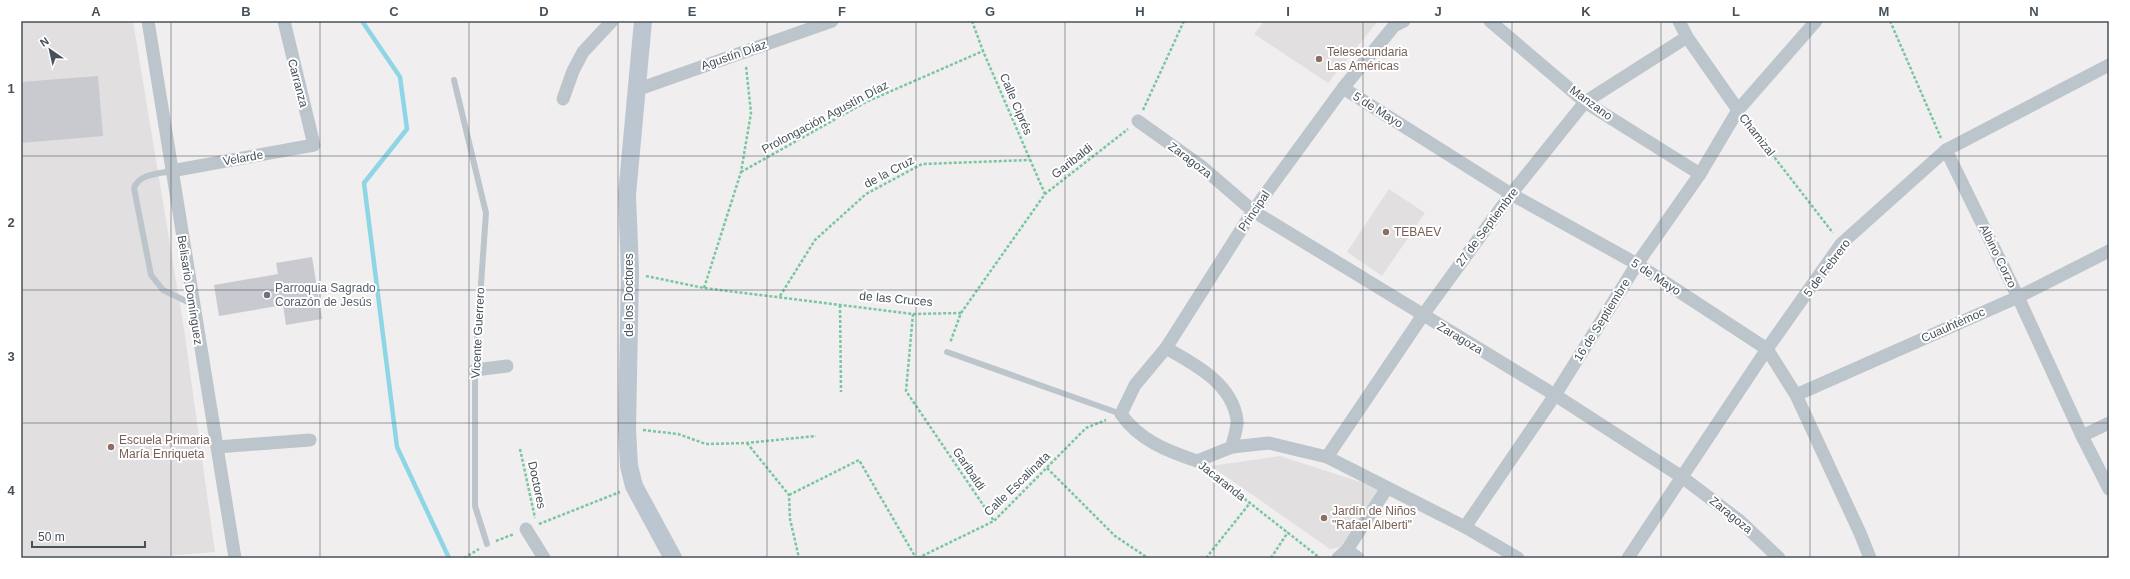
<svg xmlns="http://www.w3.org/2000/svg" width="2130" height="579" font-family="Helvetica,sans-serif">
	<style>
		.education { fill: #e1dfdf }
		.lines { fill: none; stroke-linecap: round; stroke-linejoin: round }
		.stream { stroke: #8ed5e6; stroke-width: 4.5 }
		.building { fill: #c8cad0 }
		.path { stroke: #78c7a0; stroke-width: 2.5; stroke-dasharray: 3 2; stroke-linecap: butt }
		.lane { stroke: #bdc5cc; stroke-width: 6 }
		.street { stroke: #bdc5cc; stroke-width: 13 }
		.secondary { stroke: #bcc6d1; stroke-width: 18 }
		.grid { fill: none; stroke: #47515a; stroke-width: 1; stroke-opacity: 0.55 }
		.education-dot { fill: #8d6e63; stroke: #fff; stroke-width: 1.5 }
		.worship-dot { fill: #6b7280; stroke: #fff; stroke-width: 1.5 }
		.labels { text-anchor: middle; stroke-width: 4; stroke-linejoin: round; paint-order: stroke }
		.education-label { font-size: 12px; fill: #785e54; stroke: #fff; text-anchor: start }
		.street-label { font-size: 12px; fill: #47515a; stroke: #fff }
		.worship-label { font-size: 12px; fill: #5b616d; stroke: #fff; text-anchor: start }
		.neatline { fill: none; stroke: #47515a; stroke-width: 1.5 }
		.grid-label { font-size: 13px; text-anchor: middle; font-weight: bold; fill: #47515a }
	</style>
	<rect width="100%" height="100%" fill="#f0eeee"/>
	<g class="education">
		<path d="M21,21H133L184,329L215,552L139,558H21Z"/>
		<path d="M1264,21H1378L1328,83L1254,34Z"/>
		<path d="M1389,189L1425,213L1382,276L1347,252Z"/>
		<path d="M1280,456L1382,489L1341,547L1330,549L1211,466Z"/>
	</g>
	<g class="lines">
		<path class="stream" d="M362,21L400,77L407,129L364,183L397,447L449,558"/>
	</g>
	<g class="building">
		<path d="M98,76L103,136L21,143V82Z"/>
		<path d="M312,257L322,319L286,325L283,305L219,316L214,285L278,274L276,263Z"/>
	</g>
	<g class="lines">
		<g class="path">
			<path d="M972,21L983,51L1045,194"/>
			<path d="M1890,21L1941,138"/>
			<path d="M1143,110L1184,21"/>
			<path d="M1747,122L1833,233"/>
			<path d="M741,172L866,102L983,51"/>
			<path d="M646,276L704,288L913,314L961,313L950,343"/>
			<path d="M704,288L741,172L751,113L746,66"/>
			<path d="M780,296L815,240L866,194L922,164L1030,160"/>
			<path d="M840,305L841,392"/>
			<path d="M961,313L1045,194L1128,129"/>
			<path d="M913,314L906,391L994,521"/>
			<path d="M643,430L678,434L706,444L747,443L816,436"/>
			<path d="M747,443L789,495L790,519L799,558"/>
			<path d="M520,449L535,518"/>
			<path d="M1047,468L1115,536L1148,558"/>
			<path d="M1209,471L1320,558"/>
			<path d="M789,495L859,460L916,558"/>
			<path d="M539,524L620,492"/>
			<path d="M496,541L514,534"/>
			<path d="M464,558L479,549"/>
			<path d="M918,558L994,521L1086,428L1106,420"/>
			<path d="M1206,558L1250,503"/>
			<path d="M1271,558L1288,532"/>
		</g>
		<g class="lane">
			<path d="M454,80L486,213L475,370V506L487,544"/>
			<path d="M171,171C157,174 139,174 134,188L151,275L163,290L192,304"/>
			<path d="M947,352L1121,414"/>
		</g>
		<g class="street">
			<path d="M148,21L235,558"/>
			<path d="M1404,21L1394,26L1343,88L1253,211L1166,348L1135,385L1121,414C1139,440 1167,451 1197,461L1232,447L1269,443L1327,457L1465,527L1518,558"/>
			<path d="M1490,21L1585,102L1700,174"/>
			<path d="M1679,21L1687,37L1738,110"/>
			<path d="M1343,88L1511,194L1637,264L1767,349L1796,395L1860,533L1870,558"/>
			<path d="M636,90L832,21"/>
			<path d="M563,99L573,71L583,52L612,21"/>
			<path d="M1138,121L1201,166L1253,211L1555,395L1682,477L1740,521L1779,558"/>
			<path d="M1946,150L2018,297L2082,436L2109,489"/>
			<path d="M171,171L314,145L284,21"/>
			<path d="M1166,348C1194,364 1232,383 1237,420C1238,427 1233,439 1232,447"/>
			<path d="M475,370L507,366"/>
			<path d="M1796,395L2018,297L2109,251"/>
			<path d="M2082,436L2109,423"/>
			<path d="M217,447L310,440"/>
			<path d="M1327,457L1423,315L1511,194L1585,102L1687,37"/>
			<path d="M1465,527L1555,395L1637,264L1700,174L1738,110L1816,21"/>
			<path d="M526,529L544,558"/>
			<path d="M1347,550L1358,558"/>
			<path d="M1338,558L1347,550L1387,488"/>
			<path d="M1628,558L1767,349L1841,244L1946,150L2109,65"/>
		</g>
		<path class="secondary" d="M643,21L627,195L630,272L627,429L629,466L634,486L673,558"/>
	</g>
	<path class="grid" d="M171,21V558M320,21V558M469,21V558M618,21V558M767,21V558M916,21V558M1065,21V558M1214,21V558M1363,21V558M1512,21V558M1661,21V558M1810,21V558M1959,21V558M21,156H2109M21,290H2109M21,423H2109"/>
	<g class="education-dot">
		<circle cx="1319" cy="59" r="4"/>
		<circle cx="1386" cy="232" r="4"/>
		<circle cx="111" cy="447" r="4"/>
		<circle cx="1324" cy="518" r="4"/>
	</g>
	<circle class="worship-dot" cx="267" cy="295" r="4"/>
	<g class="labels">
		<g class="education-label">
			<text x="1327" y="56">Telesecundaria<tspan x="1327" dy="14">Las Américas</tspan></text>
			<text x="1394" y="236">TEBAEV</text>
			<text x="119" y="444">Escuela Primaria<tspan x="119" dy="14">María Enriqueta</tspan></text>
			<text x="1332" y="515">Jardín de Niños<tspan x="1332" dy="14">"Rafael Alberti"</tspan></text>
		</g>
		<g class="street-label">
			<text transform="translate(734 55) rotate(-19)" y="4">Agustín Díaz</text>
			<text transform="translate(298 83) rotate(75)" y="4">Carranza</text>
			<text transform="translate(1591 103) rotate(36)" y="4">Manzano</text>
			<text transform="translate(1016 104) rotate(67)" y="4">Calle Ciprés</text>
			<text transform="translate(1378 110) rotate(32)" y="4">5 de Mayo</text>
			<text transform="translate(825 117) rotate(-28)" y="4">Prolongación Agustín Díaz</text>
			<text transform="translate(1757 135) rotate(52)" y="4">Chamizal</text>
			<text transform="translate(243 158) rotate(-10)" y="4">Velarde</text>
			<text transform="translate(1190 160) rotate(37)" y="4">Zaragoza</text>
			<text transform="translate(1072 161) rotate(-38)" y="4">Garibaldi</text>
			<text transform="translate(889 172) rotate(-28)" y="4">de la Cruz</text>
			<text transform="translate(1254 211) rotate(-56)" y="4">Principal</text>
			<text transform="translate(1487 227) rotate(-53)" y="4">27 de Septiembre</text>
			<text transform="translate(1998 256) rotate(64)" y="4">Albino Corzo</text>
			<text transform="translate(1827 268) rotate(-53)" y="4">5 de Febrero</text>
			<text transform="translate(1656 277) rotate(33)" y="4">5 de Mayo</text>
			<text transform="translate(190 290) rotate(81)" y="4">Belisario Domínguez</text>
			<text transform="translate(629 295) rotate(-90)" y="4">de los Doctores</text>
			<text transform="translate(896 299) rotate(5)" y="4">de las Cruces</text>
			<text transform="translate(1602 320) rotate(-58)" y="4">16 de Septiembre</text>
			<text transform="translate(1953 325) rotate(-24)" y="4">Cuauhtémoc</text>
			<text transform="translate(478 333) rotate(-87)" y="4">Vicente Guerrero</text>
			<text transform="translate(1460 338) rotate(31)" y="4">Zaragoza</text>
			<text transform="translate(969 469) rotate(56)" y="4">Garibaldi</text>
			<text transform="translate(1222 481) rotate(38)" y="4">Jacaranda</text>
			<text transform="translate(1017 484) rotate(-44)" y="4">Calle Escalinata</text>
			<text transform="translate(537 485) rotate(78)" y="4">Doctores</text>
			<text transform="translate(1731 515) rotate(39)" y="4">Zaragoza</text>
		</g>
		<g class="worship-label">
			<text x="275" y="292">Parroquia Sagrado<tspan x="275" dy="14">Corazón de Jesús</tspan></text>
		</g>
	</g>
	<rect width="2130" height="579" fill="none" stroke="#ffffff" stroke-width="44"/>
	<g transform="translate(50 50) rotate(326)" stroke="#ffffff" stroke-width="3" paint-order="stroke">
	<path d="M0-3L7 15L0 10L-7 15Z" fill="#47515a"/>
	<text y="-6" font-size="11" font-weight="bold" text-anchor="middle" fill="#47515a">N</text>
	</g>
	<path d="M32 541v6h113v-6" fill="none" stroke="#47515a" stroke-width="2"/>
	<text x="38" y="541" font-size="12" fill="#47515a" stroke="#ffffff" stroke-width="3" paint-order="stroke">50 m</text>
	<rect x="22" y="22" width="2086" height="535" class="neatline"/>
	<g class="grid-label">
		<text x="96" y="16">A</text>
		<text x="246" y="16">B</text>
		<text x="394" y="16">C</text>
		<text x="544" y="16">D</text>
		<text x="692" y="16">E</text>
		<text x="842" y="16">F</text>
		<text x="990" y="16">G</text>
		<text x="1140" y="16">H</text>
		<text x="1288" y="16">I</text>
		<text x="1438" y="16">J</text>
		<text x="1586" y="16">K</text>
		<text x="1736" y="16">L</text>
		<text x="1884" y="16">M</text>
		<text x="2034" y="16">N</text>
		<text x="11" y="93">1</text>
		<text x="11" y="227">2</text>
		<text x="11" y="361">3</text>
		<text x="11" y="495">4</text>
	</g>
</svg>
